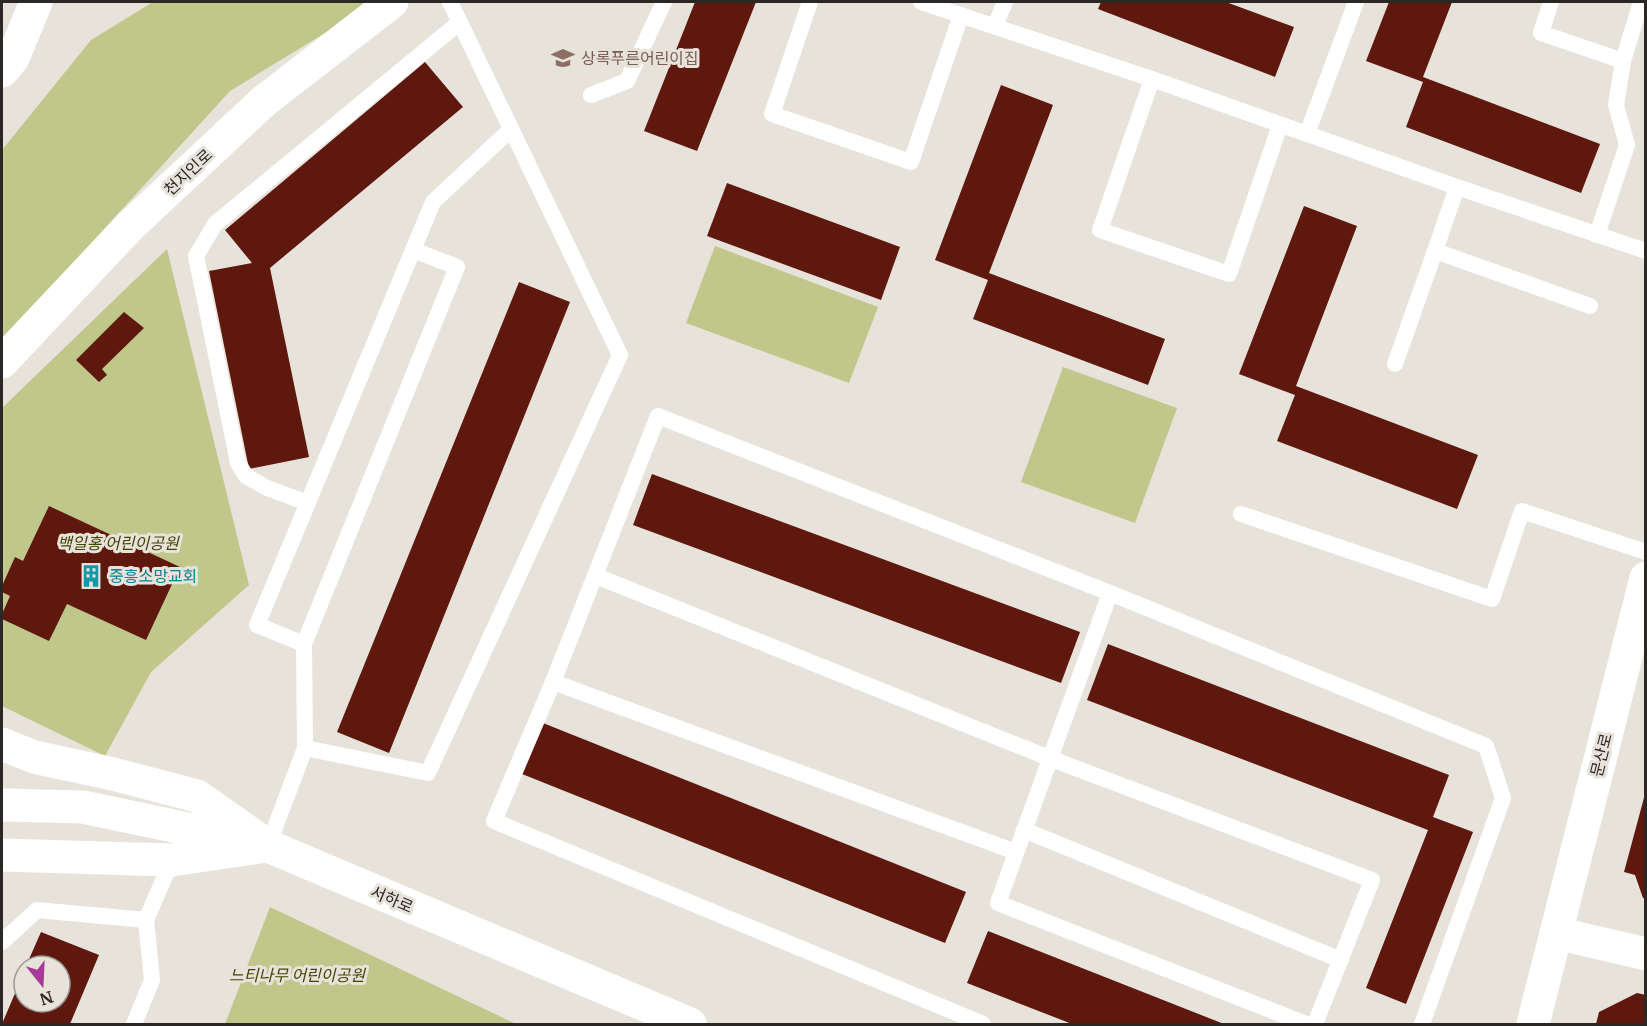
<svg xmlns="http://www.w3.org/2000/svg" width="1647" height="1026" font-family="Merriweather,'Noto Sans KR',serif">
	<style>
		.green { fill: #bfc78b }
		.building { fill: #5e180d }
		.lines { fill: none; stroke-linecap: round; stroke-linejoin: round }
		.service { stroke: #fff; stroke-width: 16 }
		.minor { stroke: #fff; stroke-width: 33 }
		.tertiary { stroke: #fff; stroke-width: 33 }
		.secondary { stroke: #fff; stroke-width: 33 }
		.motorway { stroke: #fff; stroke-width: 33 }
		.labels { text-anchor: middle; stroke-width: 6; stroke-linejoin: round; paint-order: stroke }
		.education-label { font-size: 16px; fill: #785e54; stroke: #e8e3da; text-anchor: start }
		.street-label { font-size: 16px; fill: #2a2724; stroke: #e8e3da }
		.park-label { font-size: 16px; font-style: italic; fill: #3f4405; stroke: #e8e3da }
		.culture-label { font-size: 16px; fill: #0d838f; stroke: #e8e3da; text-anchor: start }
	</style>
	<rect width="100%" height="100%" fill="#e8e3da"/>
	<g class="green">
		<path d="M153,2H376L230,91L2,341V150L91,40Z"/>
		<path d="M715,246L878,307L849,383L686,323Z"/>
		<path d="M167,249L249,585L151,672L105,756L2,706V408Z"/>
		<path d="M1063,367L1177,408L1135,523L1021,482Z"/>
		<path d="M270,907L516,1024H225Z"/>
	</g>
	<g class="building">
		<path d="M695,2H756L697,151L644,131Z"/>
		<path d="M1101,2H1226L1294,27L1275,77L1098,9Z"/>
		<path d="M1389,2H1452L1423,77L1600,144L1581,193L1406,127L1423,82L1366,61Z"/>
		<path d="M425,62L463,107L270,268L309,457L249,469L209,271L252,263L225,230Z"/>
		<path d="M1001,85L1053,105L989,273L1165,339L1148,385L973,319L988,280L935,260Z"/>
		<path d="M727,183L900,247L881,300L707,236Z"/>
		<path d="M1304,206L1357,226L1296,386L1478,455L1457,509L1277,441L1295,395L1239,374Z"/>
		<path d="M519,282L570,302L389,753L337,732Z"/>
		<path d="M124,312L144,328L102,369L107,375L99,382L76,360Z"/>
		<path d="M652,474L1080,632L1061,683L633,525Z"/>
		<path d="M49,506L180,567L146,640L67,604L49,641L2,619V614L10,596L2,592V586L15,557L23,561Z"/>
		<path d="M1108,644L1449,775L1433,817L1473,832L1406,1004L1366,988L1428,830L1087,700Z"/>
		<path d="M543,723L966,892L945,943L522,774Z"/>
		<path d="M1645,794H1646V899L1643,898L1635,875L1624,872Z"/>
		<path d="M988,931L1224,1024H1072L967,983Z"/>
		<path d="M41,932L99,955L70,1024H2L24,972V1002H60V966H26Z"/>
		<path d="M1637,993L1646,995V1024H1596L1599,1012Z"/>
	</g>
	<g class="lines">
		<g class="service">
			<path d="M810,2L772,114L911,162L961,15"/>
			<path d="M921,2L1152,79L1457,187L1646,251"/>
			<path d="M1551,2L1541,33L1623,61L1616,105L1627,145L1597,235"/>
			<path d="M995,26L1005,2"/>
			<path d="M1623,61L1641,2"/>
			<path d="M1152,79L1100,230L1229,274L1280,125"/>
			<path d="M591,95L627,81L664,2"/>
			<path d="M1307,134L1356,2"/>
			<path d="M1457,187L1435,251L1590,306"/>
			<path d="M1395,364L1435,251"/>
			<path d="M308,503L267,488L246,476L238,463L196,256L215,224L460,22"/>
			<path d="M1241,514L1492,599L1522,511L1646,552"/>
			<path d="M596,576L1049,758L1372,880L1315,1024"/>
			<path d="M1110,593L998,903L1306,1024"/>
			<path d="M304,644L457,267L413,250"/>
			<path d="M553,682L494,821L983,1024"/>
			<path d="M305,748L428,773L620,355L450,2"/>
			<path d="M1024,830L1341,960"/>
			<path d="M268,846L305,748L304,644L257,625L433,202L511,129"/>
			<path d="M1016,852L553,682L658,416L1110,593L1486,746L1503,798L1422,1024"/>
			<path d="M146,920L172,860"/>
			<path d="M2,942L37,910L146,920L152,980L134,1024"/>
		</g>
		<g class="minor">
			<path d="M2,362L129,227L264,101L392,2"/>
			<path d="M1556,933L1646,954"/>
		</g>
		<g class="tertiary">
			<path d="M2,744L34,757L113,774L197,796L268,846"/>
			<path d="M2,855L172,860L266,846"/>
			<path d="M1533,1024L1646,578"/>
		</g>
		<path class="secondary" d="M2,805L83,807L268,846L690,1024"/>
		<path class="motorway" d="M2,71L13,58L36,2"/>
	</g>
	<defs>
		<g id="school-bare" transform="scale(1.8)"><path d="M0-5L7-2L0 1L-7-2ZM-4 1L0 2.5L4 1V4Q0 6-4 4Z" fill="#8d6e63" stroke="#e8e3da" stroke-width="2.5" paint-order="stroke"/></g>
		<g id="building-bare" transform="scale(1.8)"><path d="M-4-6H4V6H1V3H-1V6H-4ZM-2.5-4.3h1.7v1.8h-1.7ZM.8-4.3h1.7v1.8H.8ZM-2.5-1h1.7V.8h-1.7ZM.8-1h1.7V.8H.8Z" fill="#0f9aa8" stroke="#e8e3da" stroke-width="2.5" paint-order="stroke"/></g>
	</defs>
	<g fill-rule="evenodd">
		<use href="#school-bare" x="563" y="58"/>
		<use href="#building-bare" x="91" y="576"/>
	</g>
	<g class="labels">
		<g class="education-label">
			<text x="581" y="64">상록푸른어린이집</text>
		</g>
		<g class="street-label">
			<text transform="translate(188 172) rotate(-43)" y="6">천지인로</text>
			<text transform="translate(1601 755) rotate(-76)" y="6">문산로</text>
			<text transform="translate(392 899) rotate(23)" y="6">서하로</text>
		</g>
		<g class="park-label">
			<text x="118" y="549">백일홍 어린이공원</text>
			<text x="297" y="981">느티나무 어린이공원</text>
		</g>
		<g class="culture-label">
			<text x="109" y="582">중흥소망교회</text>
		</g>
	</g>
	<rect width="1647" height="1026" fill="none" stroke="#2a2724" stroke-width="6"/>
	<g transform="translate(42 984) rotate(162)"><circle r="28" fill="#e8e3da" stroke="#9c9891" stroke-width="1.5"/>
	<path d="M0-4.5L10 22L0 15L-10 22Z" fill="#a73a99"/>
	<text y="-9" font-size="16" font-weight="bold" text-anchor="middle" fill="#2a2724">N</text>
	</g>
</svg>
